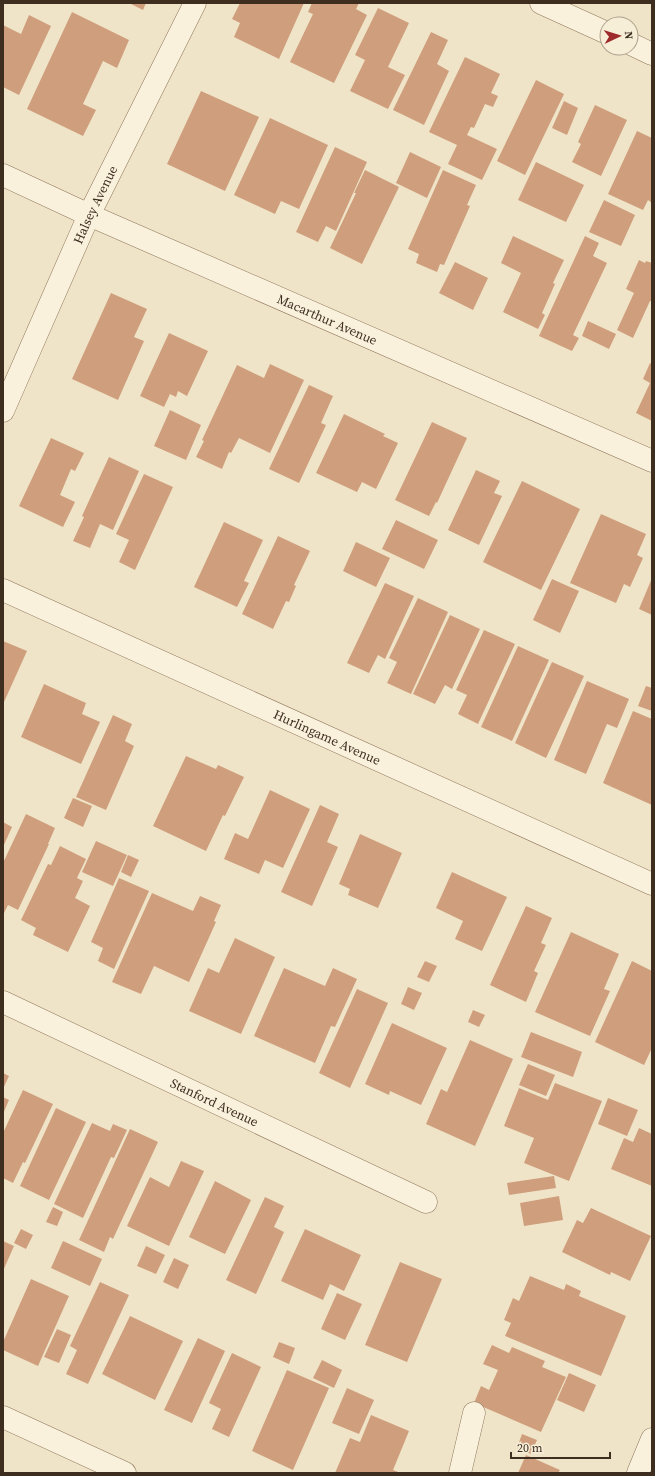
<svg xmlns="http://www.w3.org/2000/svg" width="655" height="1476" font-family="'Source Serif 4',serif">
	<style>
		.building { fill: #cf9f7d }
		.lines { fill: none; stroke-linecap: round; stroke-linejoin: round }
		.minor-casing { stroke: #8d765c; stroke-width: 23 }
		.minor { stroke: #faf1dc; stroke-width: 22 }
		.labels { text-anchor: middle; stroke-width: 3; stroke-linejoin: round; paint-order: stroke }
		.street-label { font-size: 13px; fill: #3d2e20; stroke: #f7eed8 }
	</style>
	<rect width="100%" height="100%" fill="#f0e4c8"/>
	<g class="building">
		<path d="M129,3H146L143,10Z"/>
		<path d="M240,3H304L279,59L234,37L240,23L232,19Z"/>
		<path d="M312,3H359L356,9L367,15L334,83L290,62L313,14L308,12Z"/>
		<path d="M378,8L409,23L388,67L405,75L388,109L350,91L365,60L355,55Z"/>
		<path d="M72,12L129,40L117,68L103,61L83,104L96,110L83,136L27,109Z"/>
		<path d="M29,15L51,26L19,95L3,87V25L21,34Z"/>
		<path d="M431,32L448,40L437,64L449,71L424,125L393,110Z"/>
		<path d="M465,57L500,74L491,93L498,96L493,107L485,104L474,128L471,127L467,135L497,149L482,180L448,164L457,145L429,132Z"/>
		<path d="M536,80L564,94L525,175L497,161Z"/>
		<path d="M201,91L259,117L225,191L167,164Z"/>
		<path d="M564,101L578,108L567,135L552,128Z"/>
		<path d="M595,105L627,120L601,176L572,162L581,144L578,142Z"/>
		<path d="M270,118L328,145L299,209L281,201L275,214L234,195Z"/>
		<path d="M637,131L652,138V203L648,200L643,210L608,194Z"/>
		<path d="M335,147L367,162L336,231L326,226L318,242L296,232Z"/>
		<path d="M410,152L441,167L427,198L396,183Z"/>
		<path d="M536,162L584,185L566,222L518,200Z"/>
		<path d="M365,170L399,187L362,264L330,248L356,193H354Z"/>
		<path d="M443,170L476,185L467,205L470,206L444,265L440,264L437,272L416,263L419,254L408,249Z"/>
		<path d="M604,200L635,215L621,246L589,232Z"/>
		<path d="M513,236L564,260L553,283L555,284L542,313L545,315L538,329L503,312L521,273L501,263Z"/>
		<path d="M585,236L599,243L593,256L607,263L573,335L579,338L572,351L539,336Z"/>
		<path d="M639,260L645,263L646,261L652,263V301H650L633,338L617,330L634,293L626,289Z"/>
		<path d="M455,262L488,278L473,310L439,293Z"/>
		<path d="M111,293L147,309L134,337L144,341L118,400L72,379Z"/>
		<path d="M588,321L616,334L609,349L582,336Z"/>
		<path d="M169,333L208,351L187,396L178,391L176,397L170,394L164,407L140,396Z"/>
		<path d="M650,363L652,364V421L636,413L650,383L643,379Z"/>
		<path d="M270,364L304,380L270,453L239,438L231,453L229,452L222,469L196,457L204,441L202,440L237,365L264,378Z"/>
		<path d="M309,385L333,396L321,423L326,425L299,483L269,469Z"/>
		<path d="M170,410L201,425L186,460L154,446Z"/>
		<path d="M344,414L385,434L383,436L398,443L376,489L362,482L357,492L316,473Z"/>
		<path d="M432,422L467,438L437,503L436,502L429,516L395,500Z"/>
		<path d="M51,438L84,453L75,471L71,469L60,495L75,502L63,527L19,506Z"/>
		<path d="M109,457L139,471L113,530L100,524L90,548L73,541L84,517L82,516Z"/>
		<path d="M476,470L500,481L494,493L502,496L479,545L448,530Z"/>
		<path d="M144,474L173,487L135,570L119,562L129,540L116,534Z"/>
		<path d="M522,481L580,509L541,590L483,562Z"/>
		<path d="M601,514L646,534L637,555L643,558L630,587L624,584L616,603L570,583Z"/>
		<path d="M396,520L438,540L424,569L382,549Z"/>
		<path d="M224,522L263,540L244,581L249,583L237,607L194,587Z"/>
		<path d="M278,536L310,551L294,585L296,586L289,602L286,601L273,629L242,614Z"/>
		<path d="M356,542L390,558L376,587L343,571Z"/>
		<path d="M652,578V615L639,609Z"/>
		<path d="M552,579L579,591L560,633L533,620Z"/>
		<path d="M385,583L414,596L385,659L378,655L369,673L347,663Z"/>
		<path d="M418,598L448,612L411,694L387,683L397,662L389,658Z"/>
		<path d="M450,615L480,629L452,689L445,685L435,704L413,694Z"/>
		<path d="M484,630L515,644L478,724L458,714L467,695L456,690Z"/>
		<path d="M3,641L27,651L4,702H3Z"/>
		<path d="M518,646L549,660L512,741L481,727Z"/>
		<path d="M552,662L584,676L546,758L515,743Z"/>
		<path d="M587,681L629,699L617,728L607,724L586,774L554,760Z"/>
		<path d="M44,684L86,703L82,714L100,722L81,764L21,737Z"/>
		<path d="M646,686L652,688V711L638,706Z"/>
		<path d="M633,711L652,719V805L603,783Z"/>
		<path d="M113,715L132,724L125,741L134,746L106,810L76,797Z"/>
		<path d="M186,756L216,769L218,765L244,777L225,816L223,815L206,851L153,826Z"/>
		<path d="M270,790L310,809L283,868L265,860L259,874L224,859L235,833L248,839Z"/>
		<path d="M73,798L92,806L83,827L64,818Z"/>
		<path d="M320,805L339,814L327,842L338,847L312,906L281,892Z"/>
		<path d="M26,814L55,828L48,844H49L18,910L8,905L3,915V863Z"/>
		<path d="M3,822L12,827L3,847Z"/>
		<path d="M360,834L402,853L378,908L348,895L350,889L339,884Z"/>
		<path d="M96,841L127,855L113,886L82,872Z"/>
		<path d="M60,846L86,859L77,878L83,881L75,898L90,906L68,952L33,935L36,928L21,920L48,864L51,865Z"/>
		<path d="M128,855L139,860L131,877L121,872Z"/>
		<path d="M452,872L507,897L482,951L455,939L463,921L436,908Z"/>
		<path d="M119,878L149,891L114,969L98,961L103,948L91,942Z"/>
		<path d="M152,893L193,911L200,896L221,905L214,921L216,922L189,982L154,966L141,994L112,982Z"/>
		<path d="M526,906L552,918L541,943L546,945L534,971L538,973L526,1002L490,985Z"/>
		<path d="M571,932L619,954L604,989L610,991L590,1036L535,1012Z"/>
		<path d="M235,938L275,957L241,1034L189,1011L208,968L219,973Z"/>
		<path d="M425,961L437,966L429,982L417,977Z"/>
		<path d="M632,961L652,971V1048L644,1065L595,1042Z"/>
		<path d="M284,968L325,986L333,968L357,979L335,1027L331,1026L315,1063L254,1036Z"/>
		<path d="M408,987L422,993L414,1010L401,1004Z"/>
		<path d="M357,989L388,1003L350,1088L319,1073Z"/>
		<path d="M473,1010L485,1015L479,1027L468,1022Z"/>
		<path d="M392,1023L447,1048L421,1105L390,1091L389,1095L365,1084Z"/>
		<path d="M531,1032L582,1052L573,1077L521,1057Z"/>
		<path d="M470,1040L513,1059L475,1146L426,1124L441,1089L447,1092Z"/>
		<path d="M528,1064L555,1075L546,1096L519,1085Z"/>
		<path d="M3,1073L9,1076L3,1089Z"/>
		<path d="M555,1083L602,1101L569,1181L524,1163L534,1138L504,1126L519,1088L548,1100Z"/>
		<path d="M23,1090L53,1104L25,1163L23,1162L13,1183L3,1178V1133Z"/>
		<path d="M3,1097L9,1100L3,1114Z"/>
		<path d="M608,1098L638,1110L627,1136L598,1124Z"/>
		<path d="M56,1108L86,1122L49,1200L20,1186Z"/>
		<path d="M92,1123L110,1131L113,1124L127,1130L114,1158L111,1157L83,1218L54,1204Z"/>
		<path d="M639,1128L652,1134V1186L611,1169L624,1138L633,1142Z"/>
		<path d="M130,1129L158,1142L113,1239L110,1237L104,1252L79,1240Z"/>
		<path d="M181,1161L204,1171L169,1246L127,1226L150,1177L169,1187Z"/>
		<path d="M554,1176L556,1188L509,1195L507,1183Z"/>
		<path d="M215,1181L251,1200L225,1254L189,1237Z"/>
		<path d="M559,1196L563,1220L524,1226L520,1203Z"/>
		<path d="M265,1197L284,1206L274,1227L284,1232L256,1294L226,1280Z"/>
		<path d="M53,1207L63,1212L57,1226L46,1222Z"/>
		<path d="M591,1208L651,1236L630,1281L611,1272L610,1275L562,1252L577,1220L583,1223Z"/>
		<path d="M21,1229L33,1235L26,1249L14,1243Z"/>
		<path d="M305,1229L361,1255L344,1291L330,1284L323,1300L281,1281Z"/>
		<path d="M3,1241L14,1246L3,1271Z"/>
		<path d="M63,1241L102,1259L90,1286L51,1268Z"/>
		<path d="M146,1246L165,1255L156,1274L137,1266Z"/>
		<path d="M174,1258L189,1265L178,1289L163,1282Z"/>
		<path d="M400,1262L442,1279L407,1362L365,1345Z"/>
		<path d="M530,1276L564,1290L566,1284L581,1291L579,1296L626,1316L601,1376L505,1336L511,1323L504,1320L513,1298L519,1301Z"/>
		<path d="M31,1279L69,1296L38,1366L3,1350V1342Z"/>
		<path d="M100,1282L129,1295L88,1384L66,1374L77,1350L70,1346Z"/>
		<path d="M337,1293L362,1304L345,1340L321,1329Z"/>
		<path d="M130,1316L183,1341L155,1400L102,1374Z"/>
		<path d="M57,1329L71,1335L59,1363L44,1357Z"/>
		<path d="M198,1338L225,1351L192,1423L164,1410Z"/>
		<path d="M279,1342L295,1348L289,1364L273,1357Z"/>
		<path d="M492,1345L509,1353L512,1347L545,1361L542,1367L566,1377L541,1432L474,1403L481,1386L489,1390L498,1370L483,1364Z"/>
		<path d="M232,1353L261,1367L229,1437L212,1429L221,1409L209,1403Z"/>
		<path d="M322,1360L342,1370L334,1388L313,1378Z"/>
		<path d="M287,1370L329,1388L293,1470L252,1451Z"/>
		<path d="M569,1373L596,1385L584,1412L557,1400Z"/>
		<path d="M347,1388L374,1400L359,1434L332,1423Z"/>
		<path d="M371,1415L409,1431L393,1470L401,1473H335L350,1438L360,1442Z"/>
		<path d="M522,1434L537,1440L531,1454L517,1448Z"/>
		<path d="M526,1455L560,1470L558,1473H518Z"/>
	</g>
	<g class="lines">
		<g class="minor-casing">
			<g id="minor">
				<path d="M541,3L607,33"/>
				<path d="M631,44L652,54"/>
				<path id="s1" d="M3,175L89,215L652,461"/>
				<path id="s2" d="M3,411L89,215L195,3"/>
				<path id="s3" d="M3,590L652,884"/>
				<path id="s4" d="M3,1002L426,1202"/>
				<path d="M3,1417L125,1473"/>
				<path d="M460,1473L474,1413"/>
				<path d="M638,1473L652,1439"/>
			</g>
		</g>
		<use href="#minor" class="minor"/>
	</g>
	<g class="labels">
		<g class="street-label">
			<text dy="5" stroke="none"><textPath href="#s2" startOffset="226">Halsey Avenue</textPath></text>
			<text dy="5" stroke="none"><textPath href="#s1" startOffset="355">Macarthur Avenue</textPath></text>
			<text dy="5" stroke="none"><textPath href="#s3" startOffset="356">Hurlingame Avenue</textPath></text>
			<text dy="5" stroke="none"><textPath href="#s4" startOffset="234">Stanford Avenue</textPath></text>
		</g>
	</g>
	<rect width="655" height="1476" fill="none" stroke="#3d2e20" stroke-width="8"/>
	<g transform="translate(619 36) rotate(86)"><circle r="19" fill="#f7eed8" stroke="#ada18e"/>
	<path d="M0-3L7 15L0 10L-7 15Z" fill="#9e2a2b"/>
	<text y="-6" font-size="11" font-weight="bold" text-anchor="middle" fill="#3d2e20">N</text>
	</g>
	<path d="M511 1452v6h99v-6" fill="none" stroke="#3d2e20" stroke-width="2"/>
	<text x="517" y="1452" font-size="12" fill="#3d2e20" stroke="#f7eed8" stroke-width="3" paint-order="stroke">20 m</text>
</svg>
